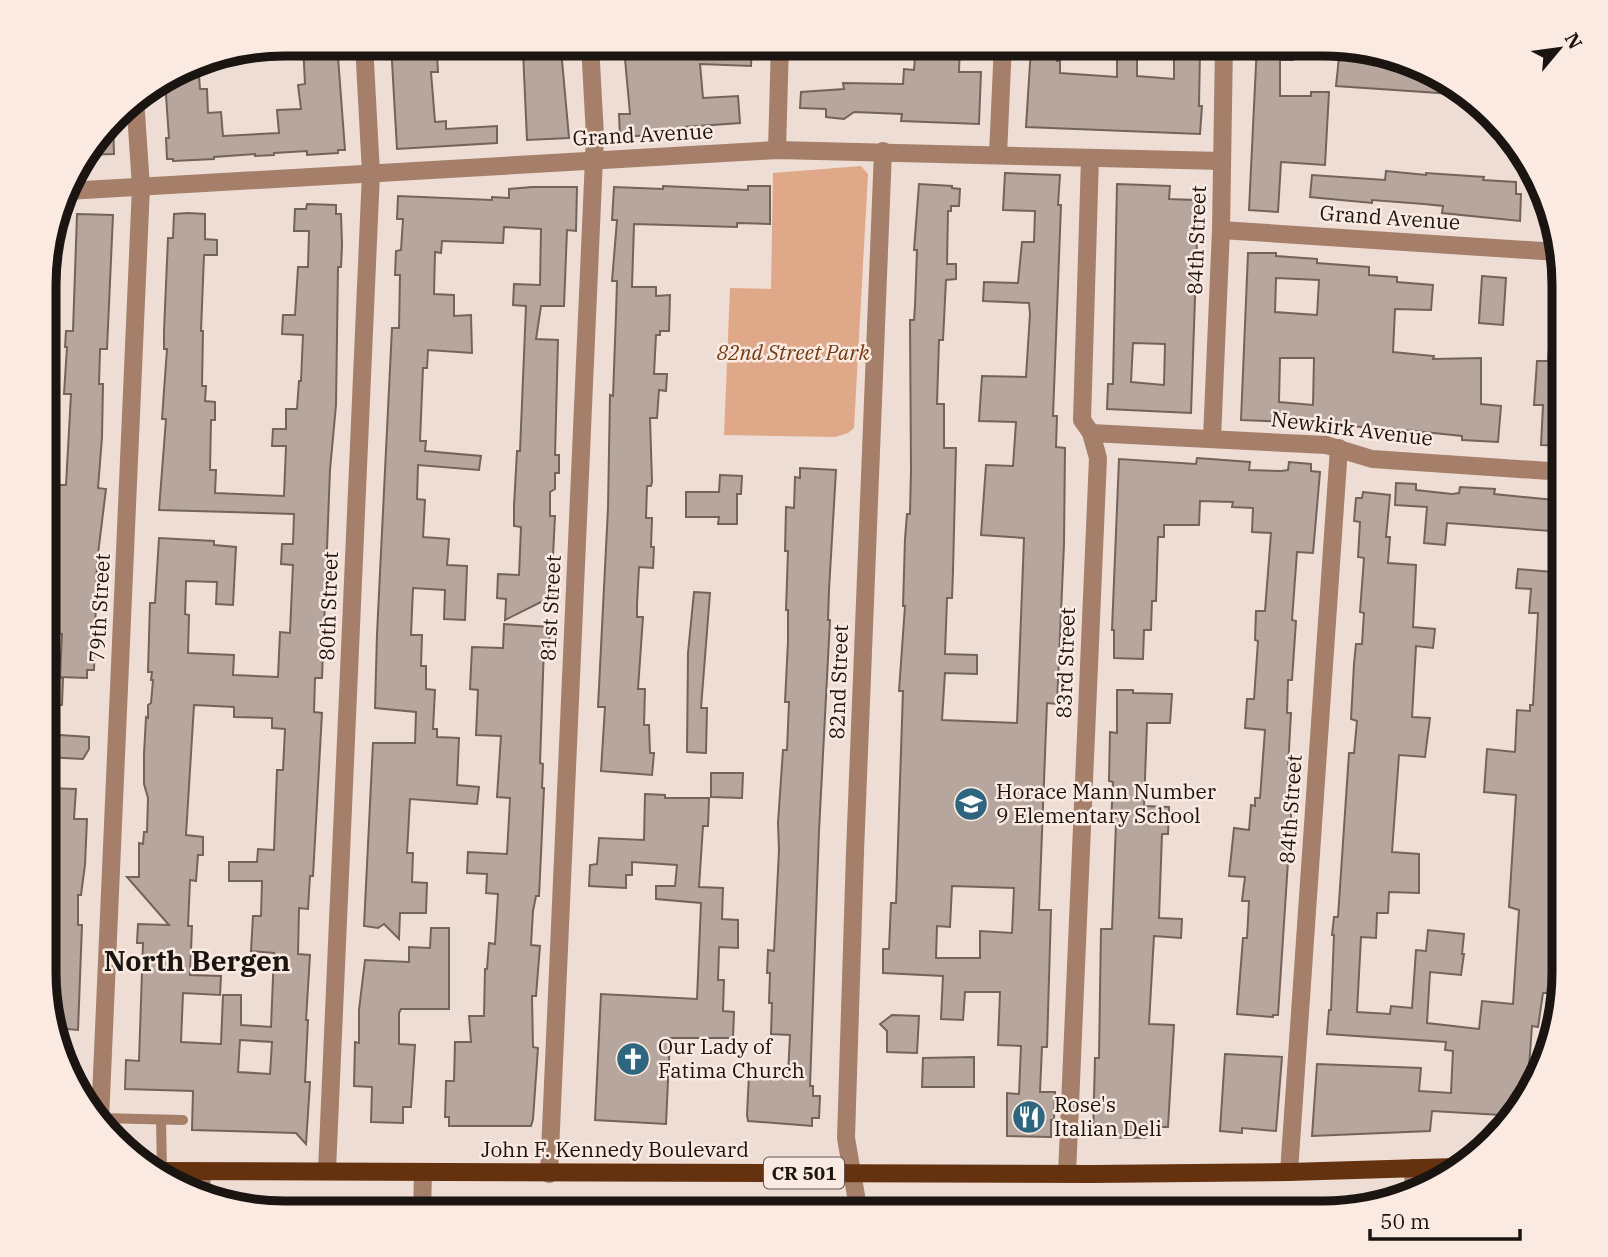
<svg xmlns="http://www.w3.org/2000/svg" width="1608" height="1257" font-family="'IBM Plex Serif',serif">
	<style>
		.green { fill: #dfa889 }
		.building { fill: #b6a69d; stroke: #72635b; stroke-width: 2; fill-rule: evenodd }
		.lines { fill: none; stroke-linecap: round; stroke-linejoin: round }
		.service { stroke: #a57f69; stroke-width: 10 }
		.minor { stroke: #a57f69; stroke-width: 18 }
		.tertiary { stroke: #a57f69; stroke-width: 18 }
		.primary { stroke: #65320f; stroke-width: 18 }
		.labels { text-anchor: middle; stroke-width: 5; stroke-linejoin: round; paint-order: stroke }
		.shield { fill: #fbeae1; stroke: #5e5550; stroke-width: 2 }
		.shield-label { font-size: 19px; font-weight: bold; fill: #1b1512 }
		.street-label { font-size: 21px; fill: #1b1512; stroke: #fbeae1 }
		.park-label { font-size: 21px; font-style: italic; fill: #733a13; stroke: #fbeae1 }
		.poi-label { font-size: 21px; fill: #1b1512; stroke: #fbeae1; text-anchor: start }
		.district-label { font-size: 28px; font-weight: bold; fill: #1b1512; stroke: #fbeae1 }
		.rim { fill: none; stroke: #1b1512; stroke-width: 9 }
	</style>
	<rect width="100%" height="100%" fill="#eeddd4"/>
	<path class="green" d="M861,166L868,174L854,428L848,433L835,437L724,435L730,288L771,289L773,173Z"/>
	<g class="building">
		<path d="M303,44H337L345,150H338V153L307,155V151L274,153V155L255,156V154L214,157V159L173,161V159H167L166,138H169L165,81L198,62L200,89H207L208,113L221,112L223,136L279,133L277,110L301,109L298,85L305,84Z"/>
		<path d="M391,44H422V56L437,55L438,72H431L435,122L446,121V129L497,126V143L397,149Z"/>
		<path d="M652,44H752L751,66L700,64L703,98L738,96L740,123L685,127V133L620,137L619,114H630L624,48L652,46Z"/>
		<path d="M916,44H960L959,72H981L979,124L901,121L902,114L854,112L844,119L826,117V109L800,108L801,92L844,89L843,83L903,84L904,69L914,70Z"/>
		<path d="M1257,44H1294L1293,60H1280V96H1311V92H1329L1325,165L1281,162L1278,212L1249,210Z"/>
		<path d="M1031,48L1057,49V61H1060V73L1117,77V54L1137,55V76L1174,79V50L1200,51L1199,106H1202L1200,134L1026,127Z"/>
		<path d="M561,49L569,138L527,140L523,51Z"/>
		<path d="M1339,57L1396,58L1415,62L1468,95L1336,86Z"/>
		<path d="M113,119L114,154L84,155L94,142Z"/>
		<path d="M1386,171L1426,175V173L1484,177L1483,180L1516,182V194H1521L1520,221L1442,213L1443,206L1424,204L1372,200V203L1310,197L1312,175L1385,180Z"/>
		<path d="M1005,173L1060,175L1058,205H1061L1053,416H1057L1056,447L1065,448L1064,544L1057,704L1047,703L1039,910H1051L1047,1047H1042L1040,1092H1055L1054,1120H1051V1137L1007,1136V1093L1019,1094L1021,1046L998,1045L1000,992H965L963,1020L941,1019L943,976L883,973V949H889L891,903H896L903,691H899L905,606H903L905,539L907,514H910L911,469L910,320H914L915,306L917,250H914L919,184L952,186V188L960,189L959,206H951V211H948L947,264H956V279L946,280L943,340H939L937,404H944V448H956L953,571L952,598H947L945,654L977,655V674L945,673L942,720L1017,723L1024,538L981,535L986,465L1013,466L1016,422L979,421L982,376L1026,377L1030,314L1029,303L983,301L984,282L1018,283L1022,242H1034L1035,211L1003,210ZM952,886L1014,888L1012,933L980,931V958H936L937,926L950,927Z"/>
		<path d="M1117,184L1170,186L1169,199L1196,200L1195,211H1198L1191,413L1107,409L1108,384H1113ZM1133,343L1165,344L1164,385L1131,382Z"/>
		<path d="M663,186L748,190V186H770V224L737,223V227L634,224L632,287H656V296L670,295L669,331H660V335H656L654,374H667L666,391L659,390L657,418H650L652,482L651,486H647L646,518H652L651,547H654L653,568L639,567L637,604V617H643L638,689H645L644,725H649L650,753H654L652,775L601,771L605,707H598L608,508L610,395L613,396L616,314L617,281H612L617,220H612L614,187L663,189Z"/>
		<path d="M532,187H577L576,231L567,230L564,306H541L536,339L558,340L555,455H559V473H555V489L550,492V516H555L552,576H555L553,596L505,620L506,599L497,598L498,574L519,575L521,527L514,526V506L517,451H520L526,306L513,305L514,284L540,285L541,229L504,227L503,243L442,241L441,253L435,252L434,294L454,295V316L471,315L472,353L428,350L427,368H423L420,441H426L425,451L481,456L479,470L418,465L417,499L425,500L423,537L449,539L447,565L467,566L465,620L444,619L445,590L413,588L411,635H422L421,666H426V689L435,690L433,729H437V737L459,738L457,785L479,787L477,804L410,799L407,853H413L412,882L427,883L426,913H400L399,939L384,924L378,928L364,926L373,743H415L416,712L375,708L377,634L392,328H399L400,275H395L396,251L401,250L403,219H397L398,196L492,200V197L509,198V189Z"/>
		<path d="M307,204L336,205V214H341L342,245L341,267H338L336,405L330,470L322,678H315L314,712L322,713L313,876H310L308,909L299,908L298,954L310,955L306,1020H308L305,1082H310L306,1144L296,1133L192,1130L193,1091L125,1089L126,1060L139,1061L143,943H137L138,924L169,925L127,877H139V843L143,844L144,832H147L148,798L144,784V754L146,717L148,718V705L151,703L153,680H151L152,672H148L150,603H155L159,538L214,541V545L236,547L233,605L216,604L217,582L186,581L185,614L189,615L188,653L234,655L233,675L278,677L280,632L290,633L293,565L281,564L282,544H293L294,514L159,510L166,419H162L167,349H164V331L168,238H173L174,214L188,213L205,214V239L217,240V255H204L201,331H203L202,386H206L205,401L215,402V420H211L210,470H216L215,493L284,496L286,446H272L273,429H286V409H297L299,381H301L303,335L282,334L283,315H295L298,267H308L309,231H294L295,209H306ZM194,705L234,707V717L272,718V728L285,729L283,770H277L274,850L258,849L257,862H229V881H262L261,916H253L251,951L274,953L271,1027L241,1025V995H223L221,1044L181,1042L183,993L220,995L221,976L190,975L192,926H188L190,880L196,881L198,855H203V837L186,835ZM240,1040L272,1042L270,1074L238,1072Z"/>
		<path d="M77,214L113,215L107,349H100L99,384H103L102,437L98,488L106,489L97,562L94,670H87V678L60,677L62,634L45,633V581H53L56,523H46L47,485H66L71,394H64L67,347H65L66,331H73Z"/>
		<path d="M1248,253H1276V256L1317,259V263L1369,267V275L1397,277V282L1433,285L1431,310L1395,309L1393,352L1434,356L1433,359L1481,358V404L1501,406L1498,442L1462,440V436L1414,431L1310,423L1241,420ZM1276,278L1319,280L1317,315L1275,312ZM1280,358H1314L1313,405L1279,402Z"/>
		<path d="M1482,276L1506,278L1503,325L1479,323Z"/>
		<path d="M1552,310H1564V446L1541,445L1543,405H1534L1537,361H1548Z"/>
		<path d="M1197,458L1250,462L1249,470L1281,471L1288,470L1289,462L1311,464V471L1320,472L1313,553L1297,552L1292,620L1296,621L1292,680H1288L1287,713H1291L1288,767H1291L1289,800H1292L1278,1015H1273V1017L1237,1014L1243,938H1247L1249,901H1242L1245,877L1229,876L1234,828L1249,830L1251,805L1255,806V798H1260L1265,730L1245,728L1247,699H1254L1258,641L1255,640L1256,611H1265L1271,533L1252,532L1253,508L1232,507L1233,502L1200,501L1199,525H1164V537H1158L1156,601H1152L1151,630H1144L1143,659L1114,658V630H1112L1119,459L1196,464Z"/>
		<path d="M800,468L836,470L829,590L828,620H830L819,831L810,1086H813V1096H820L819,1118H812V1126L748,1121L747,1115L749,1074L788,1075L790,1035L771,1034L772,1003H769L770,973H767L768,950L774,951L779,850L778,823L783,750H787L789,702H785L788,641V610H786L788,551H785L786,507L794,508L795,477L800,478Z"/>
		<path d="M720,475L742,476L741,494H737V524H718L719,517H686V492H719Z"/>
		<path d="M1396,483L1416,484V490L1452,494L1459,493L1460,487L1495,489L1494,494L1564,501V532L1447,523L1445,545L1424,543L1427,507L1395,505Z"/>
		<path d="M1363,492L1390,495L1386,537H1390L1388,563L1416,565L1413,627L1435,629L1433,648L1416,646L1412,717L1430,718L1425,757L1399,755L1392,852L1419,854V893L1389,892L1388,913H1377L1376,938L1361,937L1357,1012L1390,1014L1391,1006L1412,1008L1416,950L1426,951L1428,930L1464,934L1462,954H1464L1461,975L1430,972L1427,1023L1479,1029L1482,1001L1513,1004L1519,910L1509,907L1516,795L1484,792L1487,749L1515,752L1517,710L1530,711V705H1533L1538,613H1529L1531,589L1516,588L1518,569L1564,573V729L1560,728V750H1553L1550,800H1562L1560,823H1563L1554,892H1557L1549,993H1543L1538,1027L1532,1026L1527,1094L1500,1134L1501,1115L1432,1111L1430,1131L1312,1136L1317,1064L1421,1068L1419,1091L1451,1093L1453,1051L1445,1050L1446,1042L1327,1034L1329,1010H1331L1334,935H1332L1334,917H1338L1349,753H1354L1357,721L1351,719L1354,664L1356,644H1362L1364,613L1360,612L1364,558L1358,557L1360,522L1354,521L1356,498H1362Z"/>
		<path d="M694,592L710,593L701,708H707L706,753L687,752L688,653Z"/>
		<path d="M504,624L550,627L549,647L544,646L540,763L543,764L542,788H544L541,854L539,896H536L533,911L531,945L540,946L536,996H532L533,1047L538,1048L533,1119L531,1126H449V1117H445L446,1081H454L455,1042H471L469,1016H484L485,969H487L489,943L495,944L498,894L486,893L487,874L467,873L468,852L507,854L510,798L497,797L501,736L476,735L478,690L470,689L472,647L503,648Z"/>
		<path d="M45,677L63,678L62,705L45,704Z"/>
		<path d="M1117,690H1133V693L1172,694L1170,723H1147L1144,806L1169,807L1168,834H1162L1159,918L1182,919L1181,938L1154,936L1149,1024L1174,1025L1168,1127H1145V1138L1093,1137L1095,1058H1099L1101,929H1112L1116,823H1111L1113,782L1109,781L1110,732L1117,733Z"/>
		<path d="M45,734L89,737V749L83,759L45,757Z"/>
		<path d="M711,773H743L742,798L711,797Z"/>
		<path d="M45,788L76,789L74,819H87L85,865L81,895H78V925H82L78,1030L55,1028L44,988L45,872H52L54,840H45Z"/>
		<path d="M645,794L665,795V798H709L708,826H703L699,887L723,888L722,919L738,920V948L719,947L718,980H724L723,1011L734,1012L733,1038H670L666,1124L595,1120L601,994L697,999L701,903L656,899V886H675L677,865L632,862V875H626V888L589,886L590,865L597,864L599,838L644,840Z"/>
		<path d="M431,928H449V1009H401L399,1013V1044L415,1045L411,1107H403V1123L371,1122L372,1087L354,1086L355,1042L359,1043V1010L365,960L409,962V947L430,948Z"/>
		<path d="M892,1015L919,1016L917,1053L887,1052V1031L880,1024Z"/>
		<path d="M1225,1054L1282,1057L1276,1131L1242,1128V1133L1220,1131Z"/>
		<path d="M974,1057V1087H922L923,1058Z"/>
	</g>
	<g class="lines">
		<g class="service">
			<path d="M64,1062H68V1077"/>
			<path d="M100,1118L183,1120"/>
			<path d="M161,1120L162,1171"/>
		</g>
		<g class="minor">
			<path d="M777,150L780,44"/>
			<path d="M998,154L1003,44"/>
			<path d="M67,191L777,150L1222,161"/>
			<path d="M1221,230L1557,252"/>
			<path d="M1091,433L1326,445L1372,459L1564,472"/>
			<path d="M1212,438L1221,230L1224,44"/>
			<path d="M100,1120L141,187L135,98"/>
			<path d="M1413,1168L1414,1195"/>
			<path d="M327,1170L371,173L364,44"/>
			<path d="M1289,1172L1339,448"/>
			<path d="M549,1174L595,136L590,44"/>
			<path d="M1067,1174L1098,458L1091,433L1082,420L1090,158"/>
			<path d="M422,1213L423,1173"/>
			<path d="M859,1213L846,1138L855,852L883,151"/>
		</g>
		<path class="tertiary" d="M201,1197L202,1172"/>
		<path class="primary" d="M154,1171L1091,1174L1289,1172L1455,1167"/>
	</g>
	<defs>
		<g id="school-disc" transform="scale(1.75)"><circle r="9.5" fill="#2e6680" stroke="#fbeae1"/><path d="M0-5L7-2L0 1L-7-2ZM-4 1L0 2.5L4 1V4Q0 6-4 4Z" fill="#fff"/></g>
		<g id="church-disc" transform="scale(1.75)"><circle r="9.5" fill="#2e6680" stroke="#fbeae1"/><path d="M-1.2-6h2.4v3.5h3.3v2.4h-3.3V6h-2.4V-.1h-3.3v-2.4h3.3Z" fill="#fff"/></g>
		<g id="restaurant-disc" transform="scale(1.75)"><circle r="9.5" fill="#2e6680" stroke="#fbeae1"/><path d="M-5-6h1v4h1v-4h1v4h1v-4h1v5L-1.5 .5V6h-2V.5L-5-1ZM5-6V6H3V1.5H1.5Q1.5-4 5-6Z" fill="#fff"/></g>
	</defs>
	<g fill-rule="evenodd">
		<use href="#school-disc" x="971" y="804"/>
		<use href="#church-disc" x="633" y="1059"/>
		<use href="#restaurant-disc" x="1029" y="1117"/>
	</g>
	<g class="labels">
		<rect class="shield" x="764" y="1157.5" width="80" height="31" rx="5"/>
		<g class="shield-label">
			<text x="804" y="1180">CR 501</text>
		</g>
		<g class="street-label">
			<text transform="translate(643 135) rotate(-3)" y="7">Grand Avenue</text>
			<text transform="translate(1390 218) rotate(4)" y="7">Grand Avenue</text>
			<text transform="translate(1197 240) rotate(-88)" y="7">84th Street</text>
			<text transform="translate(1352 429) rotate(7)" y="7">Newkirk Avenue</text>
			<text transform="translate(329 606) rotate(-88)" y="7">80th Street</text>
			<text transform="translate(100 608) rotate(-87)" y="7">79th Street</text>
			<text transform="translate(551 608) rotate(-87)" y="7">81st Street</text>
			<text transform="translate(1066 663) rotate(-88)" y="7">83rd Street</text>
			<text transform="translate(839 682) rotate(-88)" y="7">82nd Street</text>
			<text transform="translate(1291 809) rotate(-86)" y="7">84th Street</text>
			<text x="615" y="1157">John F. Kennedy Boulevard</text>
		</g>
		<g class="park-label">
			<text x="793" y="360">82nd Street Park</text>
		</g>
		<g class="poi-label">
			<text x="996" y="799">Horace Mann Number<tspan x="996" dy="24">9 Elementary School</tspan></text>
			<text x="658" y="1054">Our Lady of<tspan x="658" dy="24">Fatima Church</tspan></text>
			<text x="1054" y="1112">Rose's<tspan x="1054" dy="24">Italian Deli</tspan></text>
		</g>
		<g class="district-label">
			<text x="197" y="971">North Bergen</text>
		</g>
	</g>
	<path d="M0 0H1608V1257H0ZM285 56H1323A229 229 0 0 1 1552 285V972A229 229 0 0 1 1323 1201H285A229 229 0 0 1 56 972V285A229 229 0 0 1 285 56Z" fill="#fbeae1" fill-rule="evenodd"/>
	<path class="rim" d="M285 56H1323A229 229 0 0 1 1552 285V972A229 229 0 0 1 1323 1201H285A229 229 0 0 1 56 972V285A229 229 0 0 1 285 56Z"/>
	<g transform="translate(1559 49) rotate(61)" stroke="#fbeae1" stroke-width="5" paint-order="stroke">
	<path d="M0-5L12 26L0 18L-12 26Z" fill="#1b1512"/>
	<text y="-10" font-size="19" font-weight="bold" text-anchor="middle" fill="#1b1512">N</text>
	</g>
	<path d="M1370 1229v10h150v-10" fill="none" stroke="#1b1512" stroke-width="3.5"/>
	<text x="1380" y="1229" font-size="21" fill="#1b1512" stroke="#fbeae1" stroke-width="5" paint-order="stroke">50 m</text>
</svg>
